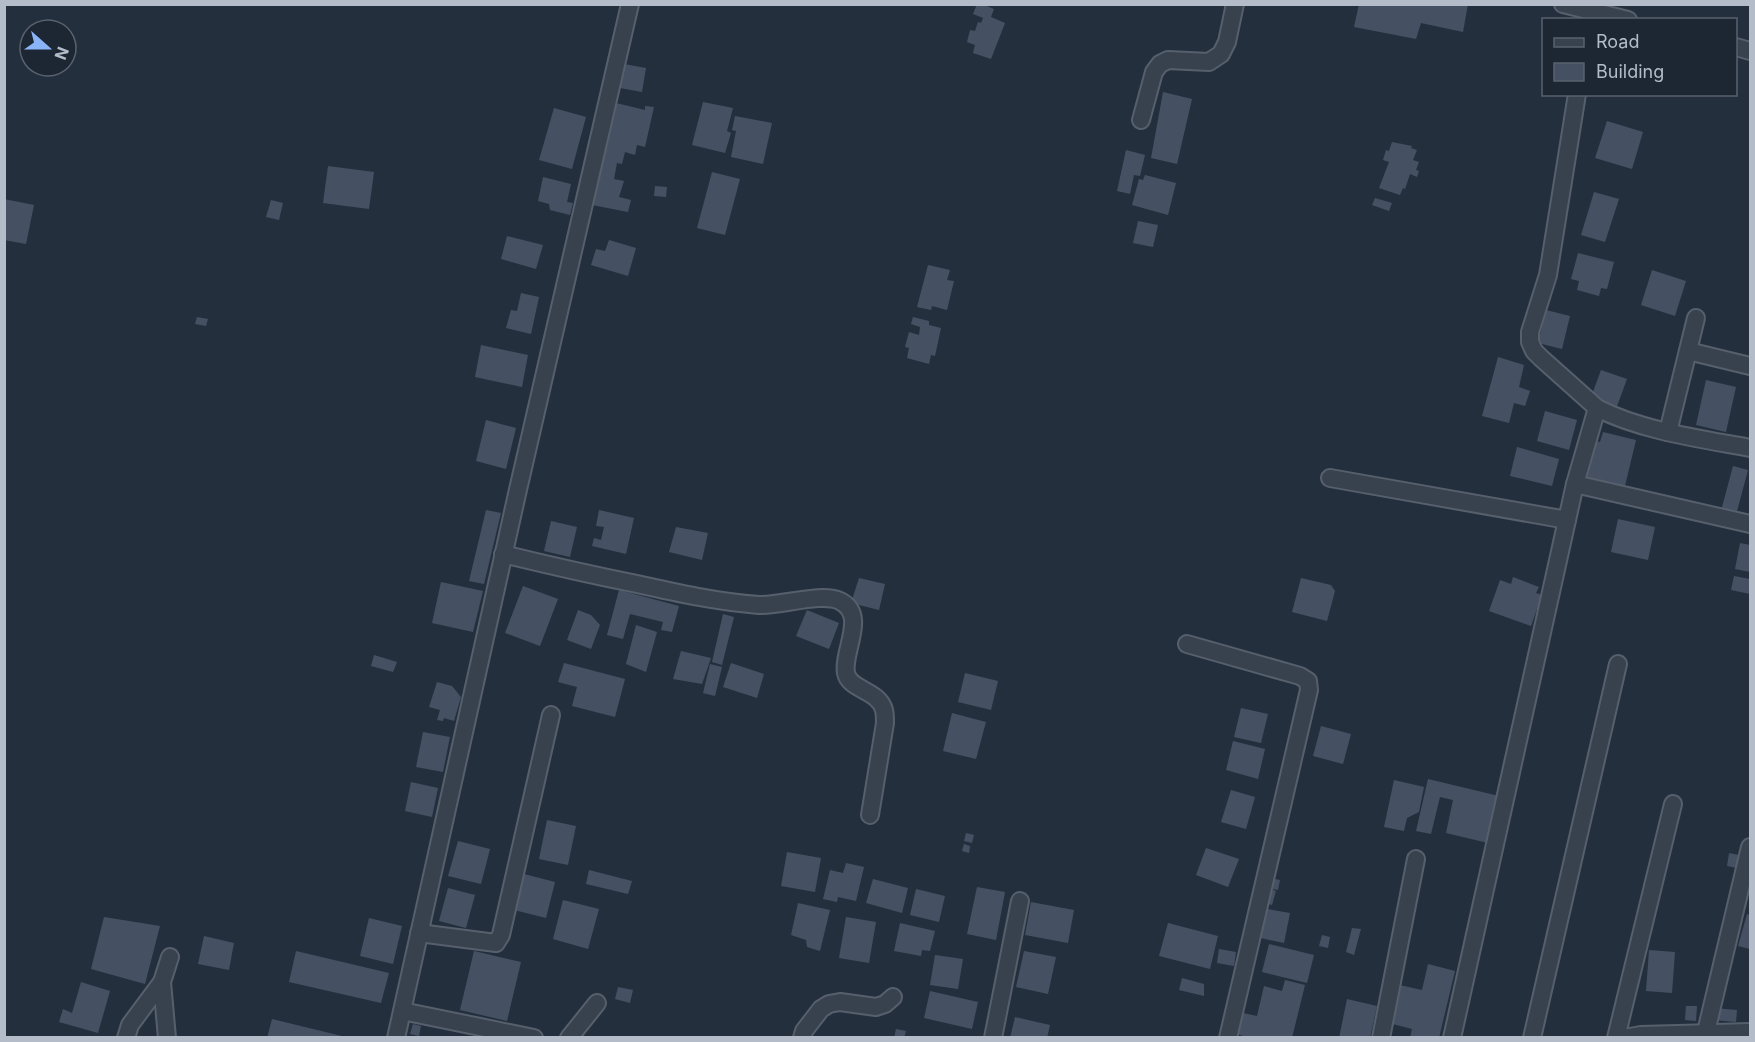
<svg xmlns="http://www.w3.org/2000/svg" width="1755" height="1042" font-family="Inter,sans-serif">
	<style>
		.building { fill: #455162 }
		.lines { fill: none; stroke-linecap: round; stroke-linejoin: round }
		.minor-casing { stroke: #565f6c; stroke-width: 20 }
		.minor { stroke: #38414e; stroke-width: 16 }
	</style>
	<rect width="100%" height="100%" fill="#242f3e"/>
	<g class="building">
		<path d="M977,4H982L994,9L991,17L1005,23L991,59L973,53L975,45L967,42L970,30L975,31L978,22L981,23L983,18L973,14Z"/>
		<path d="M1359,4H1468L1463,32L1421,23L1416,39L1354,27Z"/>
		<path d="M624,64L646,68L642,92L620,88Z"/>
		<path d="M1163,92L1192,99L1177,164L1151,158Z"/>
		<path d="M703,102L733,108L727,131L731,133L725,153L692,145Z"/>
		<path d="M616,103L645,110V106L654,107L645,147L637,145L635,155L625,152L622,164L617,163L614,179L624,181L619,197L631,200L628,212L592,205Z"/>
		<path d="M554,108L586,117L572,169L539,160Z"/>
		<path d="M735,116L772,123L763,164L731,157L736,131L732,130Z"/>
		<path d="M1607,121L1643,132L1632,169L1595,158Z"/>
		<path d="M1392,142L1412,146L1411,148L1417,150L1413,160L1419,162L1416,170L1419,171L1417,177L1410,174L1405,189L1403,188L1400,195L1379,188L1389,162L1383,160L1386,150L1389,151Z"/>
		<path d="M1126,150L1145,155L1140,176L1134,175L1130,194L1117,191Z"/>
		<path d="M328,166L374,172L369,209L323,203Z"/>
		<path d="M712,172L740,179L725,235L697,228Z"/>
		<path d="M1145,175L1176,183L1168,215L1132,205L1139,179L1143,180Z"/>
		<path d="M543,177L571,184L567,202L573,203L570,215L550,210L549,204L538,201Z"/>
		<path d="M655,186L667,187L666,197L654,196Z"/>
		<path d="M1594,192L1619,199L1605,242L1581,235Z"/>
		<path d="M1375,198L1392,203L1389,211L1372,205Z"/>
		<path d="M4,199L34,205L26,244L4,240Z"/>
		<path d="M271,200L283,203L279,220L266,217Z"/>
		<path d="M1138,221L1158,225L1153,247L1133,243Z"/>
		<path d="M507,236L543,245L536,269L501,259Z"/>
		<path d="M609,240L636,248L628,276L591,265L596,249L605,251Z"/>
		<path d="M1578,253L1614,262L1607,289L1601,288L1599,296L1577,290L1579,281L1571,279Z"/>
		<path d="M928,265L950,270L947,280L954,281L947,310L932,306L931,310L917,307Z"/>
		<path d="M1652,270L1686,281L1675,316L1641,305Z"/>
		<path d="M521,293L539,297L531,334L506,328L511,310L517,311Z"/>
		<path d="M1546,310L1570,316L1562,349L1538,343Z"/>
		<path d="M197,317L208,319L206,326L195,324Z"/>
		<path d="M913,317L929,321V325L941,328L935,356L931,355L929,364L907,358L909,348L905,347L909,332L919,335L920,327L911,324Z"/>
		<path d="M481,345L528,355L522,387L475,377Z"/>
		<path d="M1498,357L1524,365L1519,387L1530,391L1525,406L1514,403L1509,423L1482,416Z"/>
		<path d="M1601,370L1627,379L1616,409L1590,400Z"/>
		<path d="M1706,380L1736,387L1726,432L1696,425Z"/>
		<path d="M1545,411L1577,420L1569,450L1537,441Z"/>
		<path d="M486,420L516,428L506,469L476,461Z"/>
		<path d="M1603,432L1636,440L1625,486L1587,477L1595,441L1600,442Z"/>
		<path d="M1517,447L1559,459L1552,486L1510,476Z"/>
		<path d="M1733,466L1748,470L1736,515L1721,511Z"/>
		<path d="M486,510L501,513L484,584L469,581Z"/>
		<path d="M599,510L634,518L626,554L592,546L594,538L601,540L604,527L596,526Z"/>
		<path d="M1618,519L1655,527L1648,560L1611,552Z"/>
		<path d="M551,521L577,527L570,557L544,551Z"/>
		<path d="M676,527L708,533L702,560L669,552Z"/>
		<path d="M1740,543L1750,545V572L1735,569Z"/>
		<path d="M1734,576L1750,579V594L1731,590Z"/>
		<path d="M1513,577L1539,587L1536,593L1542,595L1531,626L1489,611L1500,580L1511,584Z"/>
		<path d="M859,578L885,584L879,610L851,603Z"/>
		<path d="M1301,578L1331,585L1335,591L1327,621L1292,612Z"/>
		<path d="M441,582L483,591L473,632L432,623Z"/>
		<path d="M523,586L558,599L540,646L505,633Z"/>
		<path d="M619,590L679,606L672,632L661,630L663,622L630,614L623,639L607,635Z"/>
		<path d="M578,610L591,615L600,625L591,649L567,640Z"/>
		<path d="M807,610L839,623L829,649L796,636Z"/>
		<path d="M723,614L734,617L722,665L712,662Z"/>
		<path d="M636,625L657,632L646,672L626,664Z"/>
		<path d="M681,651L711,658L702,684L673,679Z"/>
		<path d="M374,655L397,662L393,672L371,666Z"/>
		<path d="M564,663L625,679L615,717L572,706L577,687L558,682Z"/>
		<path d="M731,663L764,674L757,698L723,687Z"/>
		<path d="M710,664L722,667L715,696L703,693Z"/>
		<path d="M965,673L998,681L991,710L958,702Z"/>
		<path d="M437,682L452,686L461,697L454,721L444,718L443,721L437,720L440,710L429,707Z"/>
		<path d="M1241,708L1268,714L1261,743L1234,737Z"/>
		<path d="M952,713L986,722L976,759L943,751Z"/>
		<path d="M1321,726L1351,734L1343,764L1313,756Z"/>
		<path d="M423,732L450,737L443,772L416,767Z"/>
		<path d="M1233,741L1265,749L1258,779L1226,770Z"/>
		<path d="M1428,779L1499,796L1488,843L1446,833L1453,800L1440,797L1431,834L1416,831Z"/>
		<path d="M1394,780L1424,787L1419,812L1407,818L1404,831L1384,827Z"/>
		<path d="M411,782L438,788L432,817L405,811Z"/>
		<path d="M1231,790L1255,797L1246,829L1221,822Z"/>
		<path d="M547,820L576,826L568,865L539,859Z"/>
		<path d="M966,833L974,835L972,843L964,841Z"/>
		<path d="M458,841L490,849L481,884L448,876Z"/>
		<path d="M964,844L970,846L969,853L962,851Z"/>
		<path d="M1206,848L1239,859L1228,887L1196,875Z"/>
		<path d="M787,852L821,858L815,892L781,886Z"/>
		<path d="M1729,853L1739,855L1737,868L1727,866Z"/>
		<path d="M846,863L864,867L856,901L838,897L837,902L823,899L830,870L843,873Z"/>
		<path d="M589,870L632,881L628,894L586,884Z"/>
		<path d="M524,874L555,882L546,918L514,910Z"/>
		<path d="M1270,878L1280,880L1278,890L1268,888Z"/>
		<path d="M873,879L908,888L902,913L866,903Z"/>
		<path d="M977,887L1005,892L996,940L967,934Z"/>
		<path d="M448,888L475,895L466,928L439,921Z"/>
		<path d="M1268,888L1276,891L1272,905L1263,903Z"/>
		<path d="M916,889L945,896L939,922L910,915Z"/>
		<path d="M563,900L599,909L588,949L553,939Z"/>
		<path d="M1031,902L1074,910L1068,943L1025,935Z"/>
		<path d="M798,903L830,910L820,951L807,947L806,940L791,935Z"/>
		<path d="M1262,908L1290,913L1284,943L1256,937Z"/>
		<path d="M1747,914L1750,915V949L1738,946Z"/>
		<path d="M104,917L160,926L145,984L91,969Z"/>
		<path d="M846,917L876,922L869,963L839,958Z"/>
		<path d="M369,918L402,926L393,964L360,956Z"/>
		<path d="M900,923L935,931L930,951L922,950L921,956L894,951Z"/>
		<path d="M1168,923L1218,936L1210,969L1159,956Z"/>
		<path d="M1352,928L1361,929L1354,955L1346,952Z"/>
		<path d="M1322,935L1330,937L1328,948L1319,946Z"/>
		<path d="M204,936L234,943L229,970L198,964Z"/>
		<path d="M1269,944L1314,955L1307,983L1262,972Z"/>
		<path d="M1219,949L1236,952L1234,966L1217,963Z"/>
		<path d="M1649,950L1675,952L1672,993L1646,991Z"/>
		<path d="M296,951L389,973L381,1003L289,982Z"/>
		<path d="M474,951L521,962L507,1021L460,1010Z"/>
		<path d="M1024,951L1056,957L1048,994L1016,987Z"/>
		<path d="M935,955L963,959L958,989L930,985Z"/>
		<path d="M1428,964L1455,971L1439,1038H1410L1412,1029L1385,1022L1395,984L1422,990Z"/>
		<path d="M1182,978L1204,984V996L1179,990Z"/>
		<path d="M1285,980L1305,985L1292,1038H1249L1237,1034L1243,1013L1257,1016L1264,986L1282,991Z"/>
		<path d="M81,982L110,991L98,1033L59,1022L63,1009L72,1013Z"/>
		<path d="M618,987L633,990L630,1003L615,999Z"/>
		<path d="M930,991L978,1002L972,1029L924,1018Z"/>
		<path d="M1347,999L1377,1006L1370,1038H1339Z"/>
		<path d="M1686,1006H1697L1696,1021L1685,1020Z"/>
		<path d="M1714,1008L1737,1010L1736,1022L1713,1020Z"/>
		<path d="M1015,1017L1050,1025L1047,1038H1010Z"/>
		<path d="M272,1019L346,1037V1038H267Z"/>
		<path d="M413,1024L421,1026L419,1036L410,1034Z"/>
		<path d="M896,1029L906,1031L904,1038H894Z"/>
	</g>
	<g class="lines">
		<g class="minor-casing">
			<g id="minor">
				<path d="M1563,4L1628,20"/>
				<path d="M1736,47L1750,51"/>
				<path d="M1577,94L1548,275L1530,332V342L1534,351L1541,358L1597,408C1642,431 1702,439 1750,448"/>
				<path d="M1141,120L1154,72L1160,64L1168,60L1209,62L1221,54L1227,42L1235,4"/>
				<path d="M1688,351L1750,366"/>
				<path d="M1597,408L1575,484L1750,524"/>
				<path d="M1668,432L1696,318"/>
				<path d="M1330,478L1567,520"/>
				<path d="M503,554C548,565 592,575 637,584C677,593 718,602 759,605C781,606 822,592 840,601C868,615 842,651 846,673C849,690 879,690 884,710C885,714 885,719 885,723L870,815"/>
				<path d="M1187,644L1300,676L1308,681L1309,690L1228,1038"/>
				<path d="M419,933L496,943L501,935L551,715"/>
				<path d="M402,1011L534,1038"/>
				<path d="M1706,1032L1750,847"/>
				<path d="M126,1038L130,1025L162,982"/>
				<path d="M167,1038L162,982L170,957"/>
				<path d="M396,1038L517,494L630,4"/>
				<path d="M569,1038L597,1003"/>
				<path d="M802,1038L804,1031L821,1009L829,1004L840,1002L876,1007L885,1004L893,997"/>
				<path d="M993,1038L1020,901"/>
				<path d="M1381,1038L1416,859"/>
				<path d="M1452,1038L1575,484"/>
				<path d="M1532,1038L1618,664"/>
				<path d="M1616,1038L1673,804"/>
				<path d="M1624,1038L1641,1035L1750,1032"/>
			</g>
		</g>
		<use href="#minor" class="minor"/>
	</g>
	<rect width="1755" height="1042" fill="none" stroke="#b4bcc9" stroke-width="12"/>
	<rect x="1542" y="18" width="195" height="78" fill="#1d2633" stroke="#59626f" stroke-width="1.5"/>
	<rect x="1554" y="38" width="30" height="9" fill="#38414e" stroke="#59626f" stroke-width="1.5"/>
	<text x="1596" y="48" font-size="18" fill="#b4bcc9">Road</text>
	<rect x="1554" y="63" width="30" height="18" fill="#455162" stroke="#59626f" stroke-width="1.5"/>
	<text x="1596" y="78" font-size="18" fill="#b4bcc9">Building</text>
	<g transform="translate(48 48) rotate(111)"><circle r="28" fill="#1d2633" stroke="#59626f" stroke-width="1.5"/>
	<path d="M0-4.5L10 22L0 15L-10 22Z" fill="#8ab4f8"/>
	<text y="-9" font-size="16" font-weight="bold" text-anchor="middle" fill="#b4bcc9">N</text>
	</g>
</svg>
